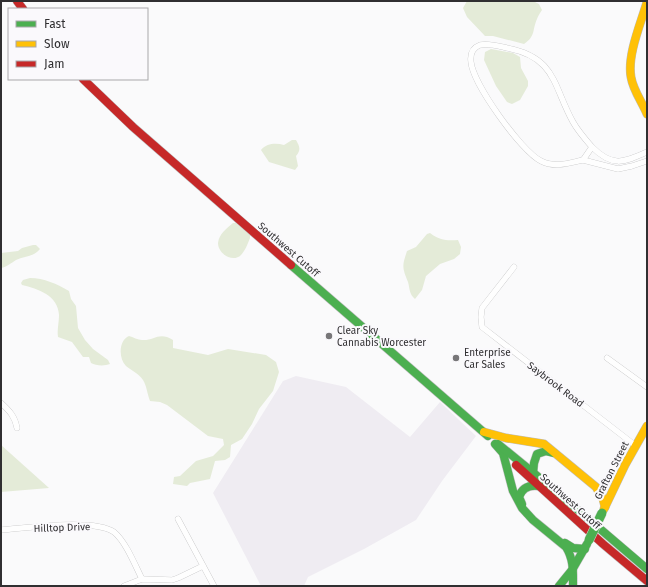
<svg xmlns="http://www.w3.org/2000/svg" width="648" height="587" font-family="'Fira Sans',sans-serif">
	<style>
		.built { fill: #efecf2 }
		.green { fill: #e4ebd8 }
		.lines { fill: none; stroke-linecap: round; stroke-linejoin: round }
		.street-casing { stroke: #bcbcbd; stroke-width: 6 }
		.fast-casing { stroke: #bcbcbd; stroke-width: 9 }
		.slow-casing { stroke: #bcbcbd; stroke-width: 9 }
		.jam-casing { stroke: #bcbcbd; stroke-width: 9 }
		.street { stroke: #fefefe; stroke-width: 5.5 }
		.fast { stroke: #4caf50; stroke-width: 8 }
		.slow { stroke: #ffc107; stroke-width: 8 }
		.jam { stroke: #c62828; stroke-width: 8 }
		.fast-bridge-casing { stroke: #d4d4d4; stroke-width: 10; stroke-linecap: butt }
		.fast-bridge { stroke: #4caf50; stroke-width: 9 }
		.poi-dot { fill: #777678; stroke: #faf9fc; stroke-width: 1.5 }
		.labels { text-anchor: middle; stroke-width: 4; stroke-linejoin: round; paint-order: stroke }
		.street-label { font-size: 10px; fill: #302f31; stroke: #faf9fc }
		.poi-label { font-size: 10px; fill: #302f31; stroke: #faf9fc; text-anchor: start }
	</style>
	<rect width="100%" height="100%" fill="#fafafb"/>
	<path class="built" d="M296,376L346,387L410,437L440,402L476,436L442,481L416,520L364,549L308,577L304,586H261L213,493L283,381Z"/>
	<g class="green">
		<path d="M467,1H533L539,4L542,10C540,13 538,16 537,19C532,30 536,36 524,44L493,36H485L467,17L463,8Z"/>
		<path d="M491,49L513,53L520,57L521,68L528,81V86L520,100L512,104L507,102L496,86L484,60L485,52Z"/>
		<path d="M292,140H296C300,147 301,150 296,156L298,166L295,170L269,162L261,150C267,143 276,143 284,145Z"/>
		<path d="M233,223H236L250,235V238C248,243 245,251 241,255C233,263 218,254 218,243C219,234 227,228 233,223Z"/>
		<path d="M430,233C439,240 447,241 458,240L461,247L460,254L454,259L440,264L426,276L422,290L415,299C409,294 410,289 408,282C402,267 402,266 407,251L416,247L427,234Z"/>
		<path d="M33,245H36L40,249C34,257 24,256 16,260C11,263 7,267 1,268V253L18,251L22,248Z"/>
		<path d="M30,278C44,278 57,284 69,291L71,299L76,306L78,328L85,340L93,349L108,360L110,364C105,366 96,366 91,363L89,357H83L72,342L58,337C57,330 59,322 59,315C58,295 38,289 22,285L21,283L23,280Z"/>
		<path d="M129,336C133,337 138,340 142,340C154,341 159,331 173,340V348L208,355L228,349L266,355L276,362L279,372L273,391L259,409L252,424L242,439L231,445L230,457L225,460L215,461L210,479L190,483L187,486L173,484L174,477L180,476L196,461L213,456L224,445L223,439L208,436L167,405L160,402L150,401C147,393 147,387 143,380C138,373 132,371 126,366C118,358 119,340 129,336Z"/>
		<path d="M1,445L49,488L1,492Z"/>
	</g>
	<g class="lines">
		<g class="street-casing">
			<g id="street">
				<path d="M480,45C489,43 498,46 507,48C556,57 553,86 573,122C578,131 585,139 592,147L583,160C569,163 555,168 541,161C521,151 473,84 471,62C470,54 472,48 480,45Z"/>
				<path d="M592,147C612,167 623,163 647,152"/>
				<path d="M583,160L618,169L632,166L647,161"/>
				<path d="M514,267L482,308L481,317L482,327L636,446"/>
				<path d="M607,358L647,387"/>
				<path d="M1,403C10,411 15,417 17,428"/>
				<path d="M178,519L214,586"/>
				<path d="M1,530C26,528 94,518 114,532C126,542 135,565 142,579"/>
				<path d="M124,586L142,579L172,580L178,578L203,566"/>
			</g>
		</g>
		<g class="fast-casing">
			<g id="fast">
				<path d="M291,265L488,436"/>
				<path d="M495,444L503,453L513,491L522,508L533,520L566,547C574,560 573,572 573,586"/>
				<path d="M498,444L558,493L647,569"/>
				<path d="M533,473L534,463L537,454L546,451L554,453"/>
				<path d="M522,504L519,497C522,488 529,485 538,486"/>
				<path d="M565,543L573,548L585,549"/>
				<path d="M559,586L572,570L587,544"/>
			</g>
		</g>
		<g class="slow-casing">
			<g id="slow">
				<path d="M647,2C641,23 627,55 631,77C633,90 642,102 647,114"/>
				<path d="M484,432L506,438L544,444L596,487L603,499L605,507"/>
				<path d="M604,509L625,465L647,426"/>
			</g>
		</g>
		<g class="jam-casing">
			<g id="jam">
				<path d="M17,1L23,9"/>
				<path d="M83,79L133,127L291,265"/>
				<path d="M516,465L603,544L647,581"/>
			</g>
		</g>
		<use href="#street" class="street"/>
		<use href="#fast" class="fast"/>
		<use href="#slow" class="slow"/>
		<use href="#jam" class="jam"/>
		<g class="fast-bridge-casing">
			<path id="fast-bridge" d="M589,540L602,513"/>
		</g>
		<use href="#fast-bridge" class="fast-bridge"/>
	</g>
	<g class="poi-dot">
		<circle cx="329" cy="336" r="4"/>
		<circle cx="456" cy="358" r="4"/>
	</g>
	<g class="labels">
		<g class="street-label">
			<text transform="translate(289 249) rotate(41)" y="4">Southwest Cutoff</text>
			<text transform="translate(556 384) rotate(37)" y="4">Saybrook Road</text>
			<text transform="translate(611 470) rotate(-63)" y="4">Grafton Street</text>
			<text transform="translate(571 501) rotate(42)" y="4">Southwest Cutoff</text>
			<text transform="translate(62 527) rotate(-2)" y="4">Hilltop Drive</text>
		</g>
		<g class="poi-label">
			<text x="337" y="334">Clear Sky<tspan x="337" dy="12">Cannabis Worcester</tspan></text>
			<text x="464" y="356">Enterprise<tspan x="464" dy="12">Car Sales</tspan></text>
		</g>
	</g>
	<rect width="648" height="587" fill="none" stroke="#302f31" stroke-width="4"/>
	<rect x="8" y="8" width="140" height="72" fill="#faf9fc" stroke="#a9a8ab"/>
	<rect x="16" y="21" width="20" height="6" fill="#4caf50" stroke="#a9a8ab"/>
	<text x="44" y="28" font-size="12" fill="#302f31">Fast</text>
	<rect x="16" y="41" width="20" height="6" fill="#ffc107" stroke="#a9a8ab"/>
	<text x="44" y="48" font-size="12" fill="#302f31">Slow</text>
	<rect x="16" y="61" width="20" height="6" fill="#c62828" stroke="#a9a8ab"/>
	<text x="44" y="68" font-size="12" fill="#302f31">Jam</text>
</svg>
